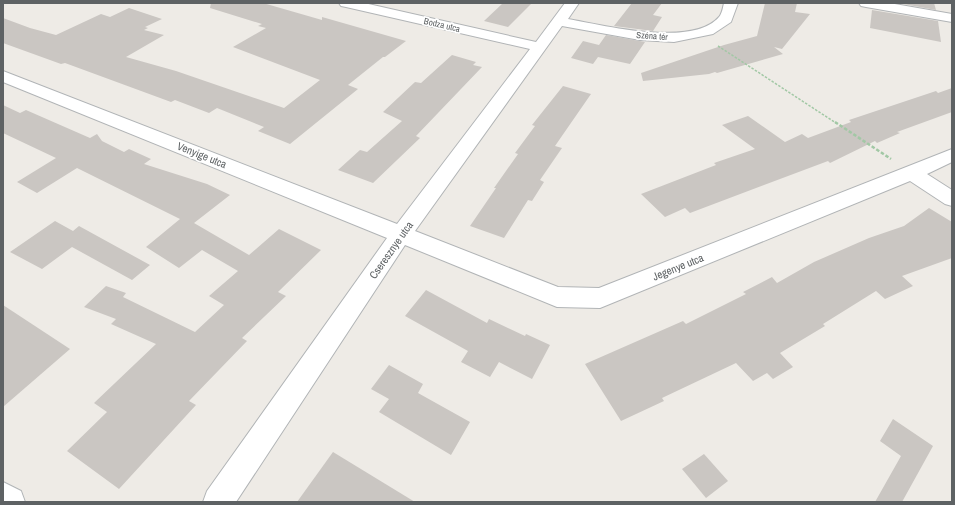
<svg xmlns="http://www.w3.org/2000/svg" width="955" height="505" font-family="'Archivo Narrow',sans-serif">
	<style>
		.building { fill: #cac6c2 }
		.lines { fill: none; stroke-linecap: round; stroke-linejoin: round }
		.minor-casing { stroke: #b1b4b6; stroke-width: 2 }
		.path-far1 { stroke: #a2c8a5; stroke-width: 1.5; stroke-dasharray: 2.5 1.5; stroke-linecap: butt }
		.path { stroke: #a2c8a5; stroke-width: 2.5; stroke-dasharray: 3.5 2; stroke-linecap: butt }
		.minor { fill: #fff; fill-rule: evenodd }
		.labels { text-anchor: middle; stroke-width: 3.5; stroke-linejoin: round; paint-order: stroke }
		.far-street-label { font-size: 9px; fill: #5e6264; stroke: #fff }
		.street-label { font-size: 11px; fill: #5e6264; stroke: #fff }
	</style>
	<rect width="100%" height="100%" fill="#eeebe6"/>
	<g class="building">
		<path d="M211,3H263L322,20V17L406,41L385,57H383L348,85L358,89L290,144L258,131L264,127L217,108L209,113L175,100L171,102L65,63L61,64L3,43V18L30,28L56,35L101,14L110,17L129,8L162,19L145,27L148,28L144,30L164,35L126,57L176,71L284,108L320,80L233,47L266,28L258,26L262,24L210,8Z"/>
		<path d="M503,3H532L508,27L484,21Z"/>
		<path d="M632,3H662L653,15L662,17L653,31L614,26Z"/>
		<path d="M765,3H797L795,12L810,14L782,49L774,47L783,54L717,73L715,72L709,74L643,81L641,73L724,45L757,36Z"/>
		<path d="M898,3H934L936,10Z"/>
		<path d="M872,10L938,21L941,42L870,28Z"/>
		<path d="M606,35L645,42L630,64L598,57L593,64L571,58L583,41L599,45Z"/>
		<path d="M452,55L476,62L473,65L482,67L416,136L420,138L373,183L338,170L360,150L367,152L402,121L383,112L415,82L421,83Z"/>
		<path d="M563,86L591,94L555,146L562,148L540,180L544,182L532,201L528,200L504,238L470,226L496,188H494L518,154L515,153L535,126L532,125Z"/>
		<path d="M952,88V112L897,132L900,133L877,143L875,141L830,163L828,161L690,213L685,208L665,217L641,194L716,165L714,163L755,149L722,125L748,116L785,142L802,134L808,138L851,122L849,120L936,91L938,93Z"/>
		<path d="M3,105L20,113L26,110L90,138L97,134L102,141L124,152L129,149L151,159L144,164L207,184L230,195L194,223L249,255L279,229L321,250L278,292L286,296L242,338L247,341L189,401L196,405L119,489L67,451L107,412L94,403L156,344L111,324L116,319L84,307L106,286L126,293L123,297L195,332L224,305L209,296L238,271L202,250L179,268L146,247L180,219L77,168L37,193L17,182L56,158L3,133Z"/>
		<path d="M929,208L952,222V258L902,276L913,286L885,299L876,291L823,324L825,326L780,353L793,367L773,379L767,373L753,381L736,363L662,398L664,401L621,421L585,364L683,321L686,324L746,294L743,292L772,277L777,283L814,262L869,238L904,226Z"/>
		<path d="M55,221L73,231L79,226L150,265L132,280L72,247L42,269L10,252Z"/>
		<path d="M426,290L487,323L489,319L525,336L526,334L550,345L532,379L499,362L490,377L461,362L468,351L405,316Z"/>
		<path d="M3,305L70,349L3,407Z"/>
		<path d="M389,365L423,384L418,393L470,422L451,455L379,412L389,399L371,389Z"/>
		<path d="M893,419L933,446L902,502H875L901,456L880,441Z"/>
		<path d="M333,452L415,502H297Z"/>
		<path d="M704,454L728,481L706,498L682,469Z"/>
	</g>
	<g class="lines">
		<g class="minor-casing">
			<g id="minor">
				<path d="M339,3H364L536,42L565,3H579L568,19C603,25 692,48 719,17C722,14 723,7 724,3H738L731,22L713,34L674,42L640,40L562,26L415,231L558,287L599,288L952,149V162L927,174L952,190V206L945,204L910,181L600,308L557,307L405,245L236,502H203L207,491L387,238L3,82V71L397,224L530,49L346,7L341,6Z"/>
				<path d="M859,3H889L952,14V22L866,7L861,6Z"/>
				<path d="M3,482L21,491L25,502H3Z"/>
			</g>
		</g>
		<path class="path-far1" d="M718,46L836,123"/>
		<path class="path" d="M835,122L891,159"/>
		<use href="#minor" class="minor"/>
	</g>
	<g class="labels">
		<g class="far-street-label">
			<text transform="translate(442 25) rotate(13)" y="3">Bodza utca</text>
			<text transform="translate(652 36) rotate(4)" y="3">Széna tér</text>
		</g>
		<g class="street-label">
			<text transform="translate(202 155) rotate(22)" y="4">Venyige utca</text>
			<text transform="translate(391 250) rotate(-55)" y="4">Cseresznye utca</text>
			<text transform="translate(678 267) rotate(-22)" y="4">Jegenye utca</text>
		</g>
	</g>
	<rect width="955" height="505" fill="none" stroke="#5e6264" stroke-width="8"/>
</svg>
